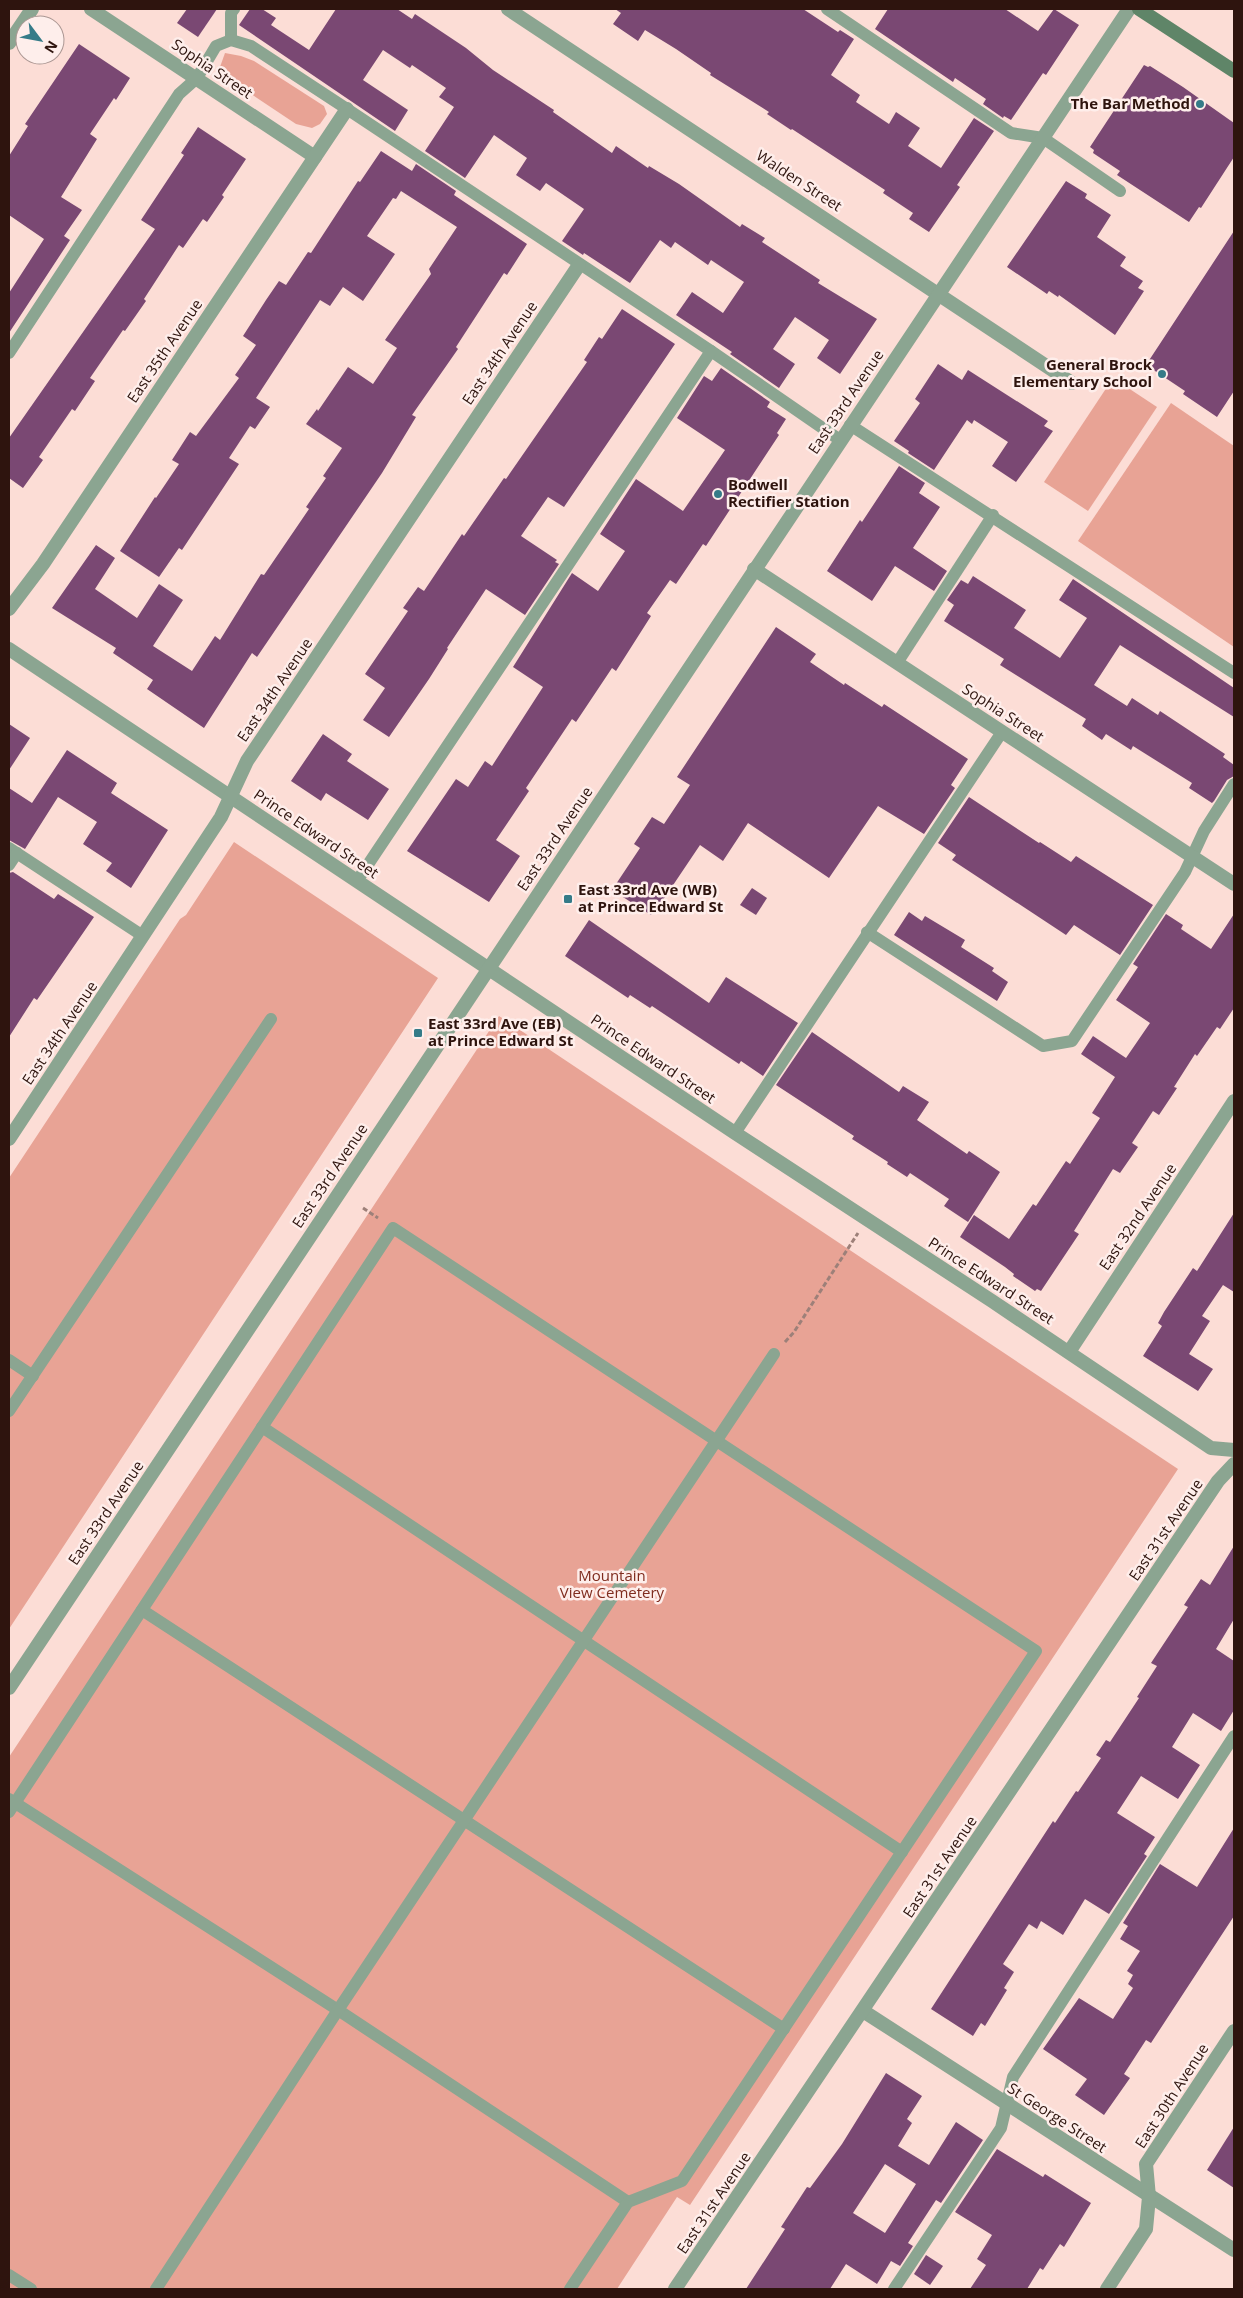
<svg xmlns="http://www.w3.org/2000/svg" width="1243" height="2298" font-family="'Open Sans',sans-serif">
	<style>
		.green { fill: #e8a395 }
		.building { fill: #7a4873; fill-rule: evenodd }
		.lines { fill: none; stroke-linecap: round; stroke-linejoin: round }
		.path { stroke: #9d8079; stroke-width: 3; stroke-dasharray: 5 2.5; stroke-linecap: butt }
		.service { stroke: #8ba591; stroke-width: 12 }
		.minor { stroke: #8ba591; stroke-width: 14 }
		.tertiary { stroke: #8ba591; stroke-width: 14 }
		.secondary { stroke: #5f8568; stroke-width: 14 }
		.poi-dot { fill: #357b88; stroke: #feeeeb; stroke-width: 2 }
		.labels { text-anchor: middle; stroke-width: 5; stroke-linejoin: round; paint-order: stroke }
		.street-label { font-size: 15px; fill: #2e140e; stroke: #feeeeb }
		.poi-label { font-size: 15px; font-weight: bold; fill: #2e140e; stroke: #feeeeb; text-anchor: start }
		.park-label { font-size: 15px; fill: #7f2c1e; stroke: #feeeeb }
	</style>
	<rect width="100%" height="100%" fill="#fcddd6"/>
	<g class="green">
		<path d="M225,53L241,56L254,61L324,106L327,114L320,124L312,128L296,124L221,74L220,67Z"/>
		<path d="M1113,378L1157,407L1088,511L1044,482Z"/>
		<path d="M1171,403L1234,446V647L1078,541Z"/>
		<path d="M234,842L438,978L9,1629V1178L180,919L186,915Z"/>
		<path d="M499,1016L1178,1469L690,2205L677,2197L617,2289H9V1757Z"/>
	</g>
	<g class="building">
		<path d="M187,9H217L198,37L177,23Z"/>
		<path d="M250,9H262L276,18L271,25L309,50L336,9H397L412,19L415,14L466,48L493,70L554,110L553,112L612,153L616,146L648,168L649,166L679,184L740,227L742,224L765,238L762,242L820,280L818,283L877,319L840,374L817,358L829,340L795,317L773,349L795,364L779,388L730,354L732,352L676,315L692,292L723,313L744,282L711,260L708,265L675,242L671,248L660,240L630,283L584,253L583,255L562,241L584,209L546,183L540,191L516,175L527,158L494,135L465,178L425,151L454,107L439,97L446,88L412,65L410,68L383,50L363,80L408,110L395,131L239,25Z"/>
		<path d="M615,9H803L838,32L840,30L854,39L831,75L860,95L856,102L889,124L896,112L920,128L908,146L941,168L974,118L994,131L957,185L960,187L929,232L909,219L913,213L883,193L885,190L792,129L791,130L767,114L769,112L710,75L711,73L676,49L645,30L638,41L613,24L621,13Z"/>
		<path d="M888,9H1005L1038,31L1054,9L1079,25L1046,75L1043,73L1011,120L1004,116L1003,118L983,104L986,99L955,78L953,82L875,29Z"/>
		<path d="M79,44L130,78L116,100L114,98L90,134L97,139L61,197L82,210L64,236L70,240L9,333V293L44,239L9,215V156L28,126L25,124Z"/>
		<path d="M1144,65L1148,67L1150,66L1183,87L1234,123V157L1201,208L1199,207L1189,222L1117,175L1120,171L1093,153L1094,150L1090,147Z"/>
		<path d="M198,127L246,159L222,195L224,197L207,222L203,219L183,248L179,245L144,299L146,301L125,331L123,330L90,378L95,381L75,411L72,409L39,457L43,460L23,488L9,478V438L155,229L141,220L184,155L181,153Z"/>
		<path d="M381,151L412,171L416,164L456,191L454,195L527,244L507,275L504,273L456,347L458,349L412,415L416,417L382,473L257,657L252,653L204,728L147,689L153,680L113,653L116,648L52,608L96,545L115,558L95,589L137,618L159,584L183,600L153,646L192,671L215,636L220,640L261,574L264,575L309,509L306,507L326,478L323,476L342,448L306,424L317,409L318,411L348,367L373,384L397,348L385,340L431,274L429,269L457,227L401,191L396,199L393,198L367,236L395,254L363,301L343,287L330,306L320,300L256,398L270,407L255,429L250,426L229,458L239,464L182,550L179,548L159,577L120,551L155,497L156,498L179,464L172,460L190,432L196,436L239,378L235,375L256,345L243,336L266,300L279,281L286,285L308,252L311,253L358,181L360,182Z"/>
		<path d="M1066,181L1087,194L1085,198L1111,215L1097,237L1126,257L1120,266L1143,281L1138,288L1144,291L1115,335L1059,295L1058,297L1049,291L1047,294L1007,267Z"/>
		<path d="M1234,231V391L1217,417L1183,394L1185,391L1146,365Z"/>
		<path d="M622,309L675,344L564,507L548,497L521,536L557,560L555,562L559,564L525,615L486,589L447,648L448,649L429,679L389,737L363,720L385,688L365,674L408,611L403,608L418,587L424,591L462,534L464,536L504,478L506,479L587,362L584,360L599,337L602,339Z"/>
		<path d="M938,364L962,380L968,370L1048,421L1044,426L1053,431L1016,482L992,466L1008,442L974,420L972,424L967,420L934,470L908,453L909,451L894,441L920,403L915,399Z"/>
		<path d="M721,368L770,402L767,407L786,419L777,433L779,435L706,546L703,544L676,584L670,580L647,613L651,616L616,671L612,668L576,722L572,719L526,788L529,791L496,840L520,856L489,902L407,851L456,779L468,787L485,761L492,766L543,687L513,667L572,573L598,591L625,551L600,534L636,479L683,511L725,450L677,418L704,376L712,381Z"/>
		<path d="M899,466L925,483L919,493L940,507L913,548L947,571L934,591L895,566L872,601L827,571L860,520L862,522Z"/>
		<path d="M973,576L1026,610L1014,628L1060,658L1087,618L1059,600L1073,579L1234,688V717L1120,645L1094,685L1127,706L1132,698L1158,715L1160,711L1225,754L1223,757L1234,765V776L1227,780L1214,801L1212,803L1189,788L1192,783L1133,746L1131,750L1106,734L1102,740L1082,726L1086,719L1000,665L1004,659L944,621L954,605L947,600L961,580L968,584Z"/>
		<path d="M776,627L816,654L810,662L844,685L845,683L882,707L884,704L968,759L951,785L955,788L924,834L878,806L829,878L748,823L723,861L700,845L655,912L653,911L651,915L612,890L640,848L634,844L652,817L664,824L690,785L677,777Z"/>
		<path d="M9,724L30,738L9,770Z"/>
		<path d="M323,734L352,754L347,761L389,789L368,820L326,793L321,801L291,781Z"/>
		<path d="M67,750L117,783L111,793L168,830L131,888L106,871L112,863L83,844L97,822L58,797L25,849L9,840V788L32,803Z"/>
		<path d="M969,797L1039,843L1040,842L1071,862L1076,856L1153,905L1120,955L1074,925L1066,935L952,860L956,855L938,843Z"/>
		<path d="M13,872L54,899L58,894L94,917L37,1000L34,998L9,1037V873Z"/>
		<path d="M752,888L767,898L756,915L740,905Z"/>
		<path d="M909,912L922,921L925,916L965,940L961,947L994,968L992,971L1008,982L997,1001L894,935Z"/>
		<path d="M1166,914L1183,925L1181,929L1211,949L1234,914V1008L1220,1029L1217,1027L1197,1056L1195,1054L1174,1087L1177,1088L1159,1115L1153,1111L1132,1143L1138,1147L1120,1173L1113,1169L1074,1231L1079,1234L1041,1291L1037,1289L1035,1291L1013,1276L1014,1274L1005,1267L960,1237L974,1215L1009,1239L1033,1204L1036,1206L1066,1161L1070,1164L1100,1118L1092,1113L1115,1077L1081,1054L1093,1036L1126,1058L1150,1023L1116,1000L1138,967L1133,964Z"/>
		<path d="M589,920L709,1003L726,977L798,1023L763,1076L741,1061L739,1064L652,1006L650,1008L630,995L628,998L565,956Z"/>
		<path d="M812,1032L899,1092L903,1086L929,1102L917,1120L967,1154L969,1151L1000,1172L968,1222L944,1206L949,1199L910,1173L907,1177L887,1164L888,1162L852,1139L854,1136L776,1085Z"/>
		<path d="M1234,1213V1292L1223,1285L1202,1316L1210,1321L1189,1354L1213,1369L1198,1391L1143,1356L1162,1326L1158,1323L1164,1312L1193,1268L1197,1271Z"/>
		<path d="M1234,1546V1619L1216,1649L1234,1661V1710L1221,1731L1193,1713L1172,1747L1200,1765L1178,1799L1141,1776L1117,1813L1155,1837L1144,1854L1147,1856L1109,1914L1085,1899L1063,1935L1041,1921L1037,1929L1029,1924L1003,1964L1014,1972L1004,1988L1007,1990L985,2026L981,2023L973,2036L931,2009L1053,1821L1055,1823L1076,1791L1078,1792L1101,1758L1096,1755L1106,1740L1110,1742L1139,1698L1137,1697L1157,1666L1151,1663L1188,1607L1184,1605L1201,1579L1210,1585Z"/>
		<path d="M1234,1828V1916L1151,2043L1146,2040L1124,2074L1130,2078L1104,2115L1075,2095L1087,2079L1043,2049L1079,1998L1113,2019L1133,1988L1128,1984L1133,1975L1127,1971L1140,1951L1120,1939L1128,1926L1123,1923L1160,1864L1197,1887Z"/>
		<path d="M886,2073L922,2096L907,2119L912,2123L898,2146L929,2165L956,2122L983,2140L941,2203L936,2200L908,2243L913,2246L900,2266L891,2261L877,2284L846,2264L830,2289H746L785,2229L781,2227L807,2187L810,2188L842,2144ZM885,2164L916,2184L885,2233L853,2213Z"/>
		<path d="M1234,2127V2188L1207,2170Z"/>
		<path d="M997,2149L1043,2177L1045,2174L1091,2203L1064,2247L1060,2244L1043,2270L1040,2268L1027,2289H970L986,2265L977,2259L992,2235L955,2212Z"/>
		<path d="M926,2255L943,2266L930,2285L914,2274Z"/>
	</g>
	<g class="lines">
		<g class="path">
			<path d="M363,1208L378,1218"/>
			<path d="M785,1342L794,1332L858,1233"/>
		</g>
		<g class="service">
			<path d="M827,9L1011,133L1043,138L1120,191"/>
			<path d="M231,40V13L234,9"/>
			<path d="M9,353L179,94L197,78L216,46L231,40L251,46L347,109L711,351L840,440"/>
			<path d="M850,425L1234,673"/>
			<path d="M897,663L993,515"/>
			<path d="M9,848L143,936"/>
			<path d="M9,865L17,853"/>
			<path d="M357,881L711,351"/>
			<path d="M867,932L1043,1046L1072,1041L1185,872L1204,831L1234,784"/>
			<path d="M735,1133L1002,732"/>
			<path d="M9,1360L33,1376"/>
			<path d="M9,1411L271,1019"/>
			<path d="M262,1427L902,1852"/>
			<path d="M142,1610L784,2029"/>
			<path d="M9,1799L338,2010L628,2202"/>
			<path d="M9,1812L393,1228L1036,1651L682,2181L628,2202L570,2289"/>
			<path d="M9,2275L31,2289"/>
			<path d="M156,2289L338,2010L774,1354"/>
			<path d="M894,2289L1001,2128L1013,2077L1234,1736"/>
		</g>
		<g class="minor">
			<path d="M91,9L315,157"/>
			<path d="M508,9L1072,383"/>
			<path d="M9,43L32,9"/>
			<path d="M754,569L1234,884"/>
			<path d="M9,609L43,564L347,109"/>
			<path d="M9,649L735,1133L992,1301L1211,1448L1234,1450"/>
			<path d="M9,1139L221,817L247,761L579,265"/>
			<path d="M1069,1352L1234,1101"/>
			<path d="M863,2011L1234,2250"/>
			<path d="M675,2289L1218,1481L1234,1464"/>
			<path d="M1107,2289L1146,2229L1149,2197L1146,2164L1234,2031"/>
		</g>
		<path class="tertiary" d="M9,1688L1129,9"/>
		<path class="secondary" d="M1139,9L1234,71"/>
	</g>
	<g class="poi-dot">
		<circle cx="1200" cy="104" r="5"/>
		<circle cx="1162" cy="374" r="5"/>
		<circle cx="718" cy="494" r="5"/>
		<rect x="563" y="894" width="10" height="10" rx="2.5"/>
		<rect x="413" y="1028" width="10" height="10" rx="2.5"/>
	</g>
	<g class="labels">
		<g class="street-label">
			<text transform="translate(212 69) rotate(34)" y="5">Sophia Street</text>
			<text transform="translate(799 181) rotate(33)" y="5">Walden Street</text>
			<text transform="translate(165 351) rotate(-56)" y="5">East 35th Avenue</text>
			<text transform="translate(500 353) rotate(-56)" y="5">East 34th Avenue</text>
			<text transform="translate(846 402) rotate(-56)" y="5">East 33rd Avenue</text>
			<text transform="translate(275 690) rotate(-56)" y="5">East 34th Avenue</text>
			<text transform="translate(1003 713) rotate(33)" y="5">Sophia Street</text>
			<text transform="translate(316 834) rotate(34)" y="5">Prince Edward Street</text>
			<text transform="translate(555 839) rotate(-56)" y="5">East 33rd Avenue</text>
			<text transform="translate(60 1033) rotate(-56)" y="5">East 34th Avenue</text>
			<text transform="translate(653 1059) rotate(34)" y="5">Prince Edward Street</text>
			<text transform="translate(330 1176) rotate(-56)" y="5">East 33rd Avenue</text>
			<text transform="translate(1138 1217) rotate(-56)" y="5">East 32nd Avenue</text>
			<text transform="translate(991 1281) rotate(33)" y="5">Prince Edward Street</text>
			<text transform="translate(106 1513) rotate(-56)" y="5">East 33rd Avenue</text>
			<text transform="translate(1166 1530) rotate(-56)" y="5">East 31st Avenue</text>
			<text transform="translate(940 1867) rotate(-56)" y="5">East 31st Avenue</text>
			<text transform="translate(1172 2096) rotate(-57)" y="5">East 30th Avenue</text>
			<text transform="translate(1057 2118) rotate(33)" y="5">St George Street</text>
			<text transform="translate(714 2203) rotate(-56)" y="5">East 31st Avenue</text>
		</g>
		<g class="poi-label">
			<text x="1190" y="109" text-anchor="end">The Bar Method</text>
			<text x="1152" y="370" text-anchor="end">General Brock<tspan x="1152" dy="17">Elementary School</tspan></text>
			<text x="728" y="490">Bodwell<tspan x="728" dy="17">Rectifier Station</tspan></text>
			<text x="578" y="895">East 33rd Ave (WB)<tspan x="578" dy="17">at Prince Edward St</tspan></text>
			<text x="428" y="1029">East 33rd Ave (EB)<tspan x="428" dy="17">at Prince Edward St</tspan></text>
		</g>
		<g class="park-label">
			<text x="612" y="1581">Mountain<tspan x="612" dy="17">View Cemetery</tspan></text>
		</g>
	</g>
	<rect width="1243" height="2298" fill="none" stroke="#2e140e" stroke-width="20"/>
	<g transform="translate(40 40) rotate(122)"><circle r="24" fill="#feeeeb" stroke="#ab9793"/>
	<path d="M0-4L9 19L0 12L-9 19Z" fill="#357b88"/>
	<text y="-8" font-size="14" font-weight="bold" text-anchor="middle" fill="#2e140e">N</text>
	</g>
</svg>
